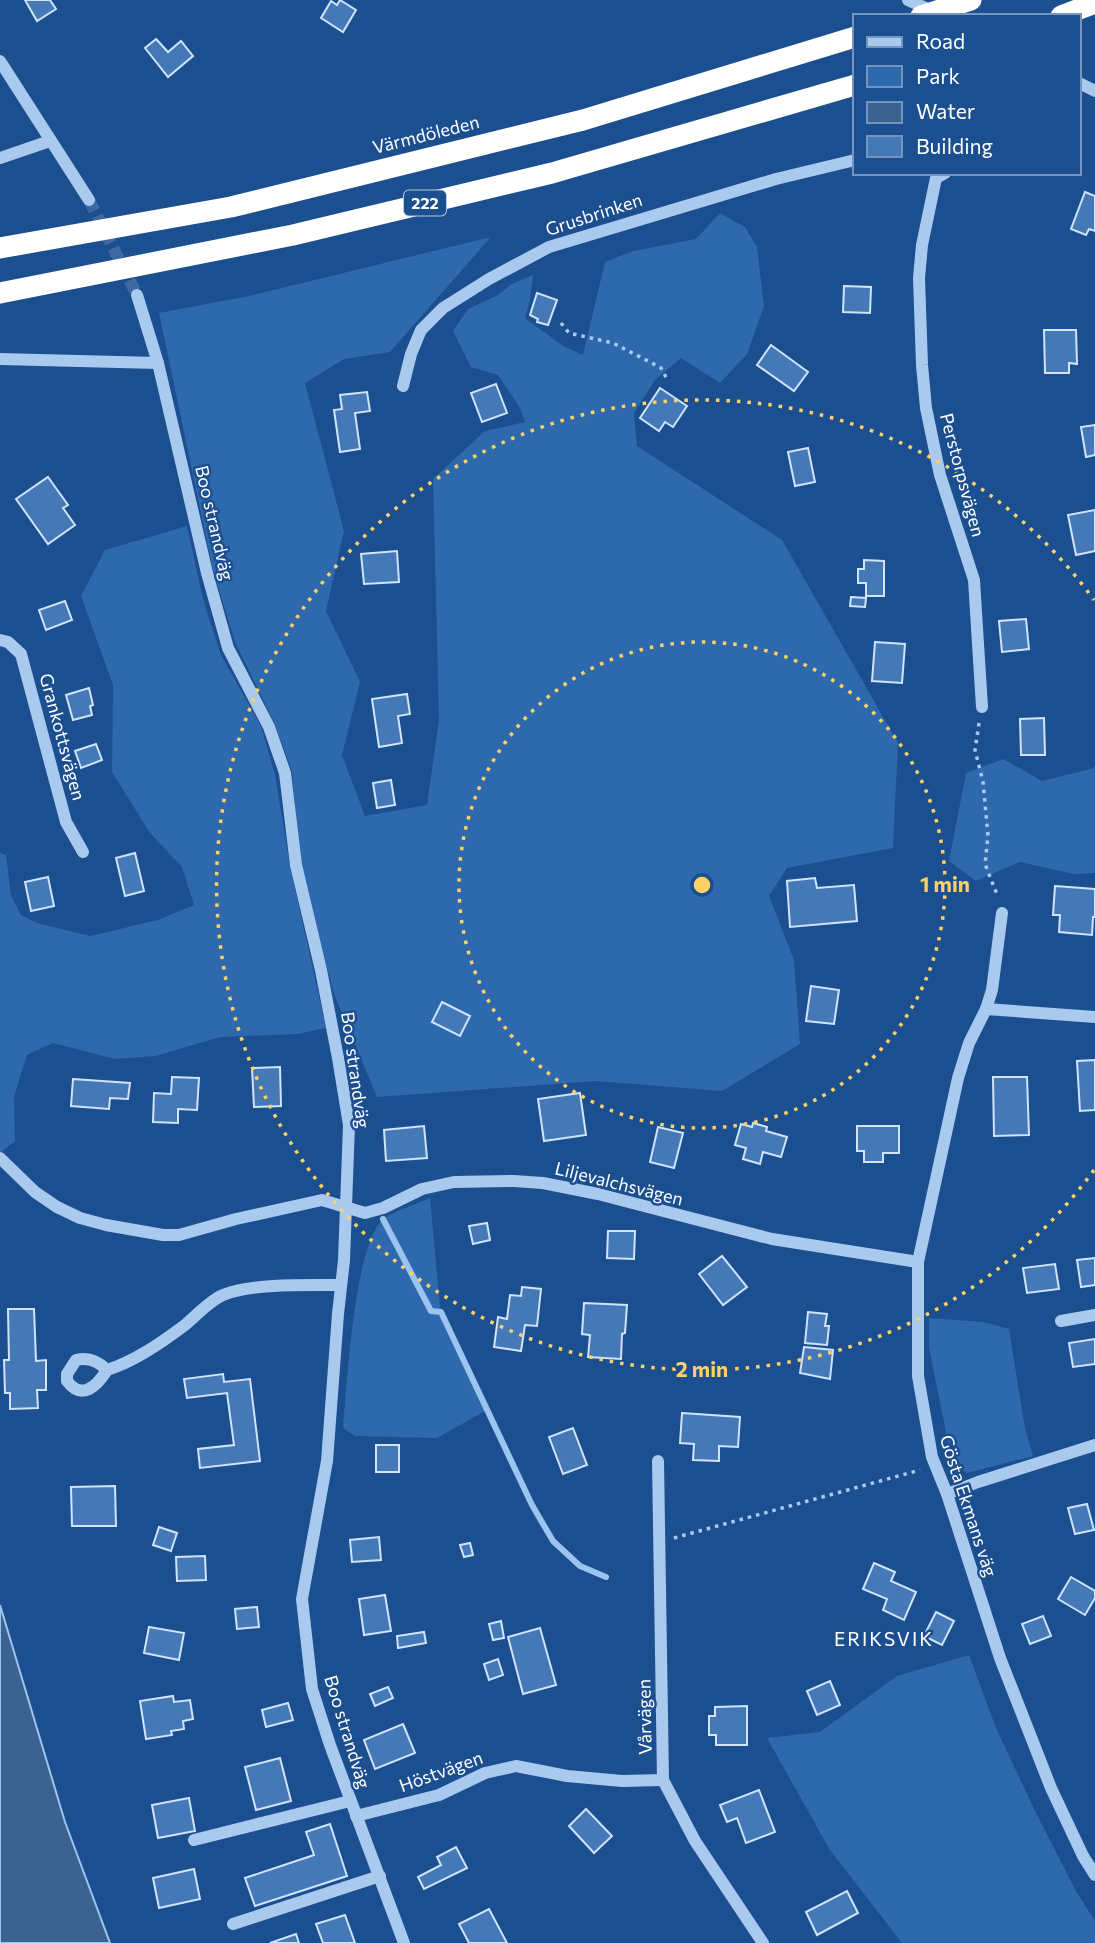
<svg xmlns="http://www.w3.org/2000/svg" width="1095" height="1943" font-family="Commissioner,sans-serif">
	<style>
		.green { fill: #2e69ad }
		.water { fill: #3c6290; stroke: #9cc4f0; stroke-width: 2 }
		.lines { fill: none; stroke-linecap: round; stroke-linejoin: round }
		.stream { stroke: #9cc4f0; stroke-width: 6 }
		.building { fill: #4478b7; stroke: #cfe3fa; stroke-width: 2 }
		.minor-tunnel { stroke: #3d69a0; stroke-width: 12; stroke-dasharray: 12 6; stroke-linecap: butt }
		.path { stroke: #a9c9ee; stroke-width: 3.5; stroke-dasharray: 3.5 5; stroke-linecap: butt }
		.minor { stroke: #a9c9ee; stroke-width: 12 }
		.highway { stroke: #fff; stroke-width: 21 }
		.highway-bridge { stroke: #fff; stroke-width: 21 }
		.ring { fill: none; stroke: #ffd166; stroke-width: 3.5; stroke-dasharray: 3.5 7 }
		.labels { text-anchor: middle; stroke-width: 5; stroke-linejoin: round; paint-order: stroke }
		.shield { fill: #1b4f8f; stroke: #bbcadd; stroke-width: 2 }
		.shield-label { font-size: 16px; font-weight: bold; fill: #fff }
		.street-label { font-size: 18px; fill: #fff; stroke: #1b4f8f }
		.neighbourhood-label { font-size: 19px; letter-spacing: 2px; fill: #fff; stroke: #1b4f8f }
		.centre { fill: #ffd166; stroke: #1b4f8f; stroke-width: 3.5 }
		.ring-label { font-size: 21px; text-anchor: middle; font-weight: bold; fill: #ffd166; stroke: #1b4f8f; stroke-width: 5; stroke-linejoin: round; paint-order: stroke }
	</style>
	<rect width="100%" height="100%" fill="#1b4f8f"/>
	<g class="green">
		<path d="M720,213L745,227L757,247L764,306L747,354L720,383L681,358L655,380L634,413L637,446L782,540L898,743L893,848L787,868L769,896L794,960L800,1044L722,1091L595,1081L377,1097L334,994L300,864L292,771L274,722L235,642L213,570L159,313L249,296L491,237L390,352L344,359L305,383L344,531L326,611L360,682L342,755L365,816L427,805L439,720L433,479L485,431L525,422L520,408L498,375L471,367L453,331L468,309L498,295L512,284L533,275L530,300L525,318L563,346L583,355L605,262L633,251L696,239Z"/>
		<path d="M187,526L203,599L221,655L261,726L275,775L290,866L326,1028L298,1034L220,1037L156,1056L115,1059L53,1043L27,1055L14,1096L15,1141L0,1153V853L6,855L11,896L21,915L37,923L90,936L158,920L194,905L182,867L150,833L112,772L113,685L81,596L105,550Z"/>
		<path d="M1003,759L1042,781L1094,768L1095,765V873L1073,874L1020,862L976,881L949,861L966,773Z"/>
		<path d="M430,1198L440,1307L485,1411L437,1438L355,1436L343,1428C347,1383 354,1252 381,1221C390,1212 418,1204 430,1198Z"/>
		<path d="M929,1318L983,1322L1009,1329L1025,1429L1033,1456L967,1473L952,1462L929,1348Z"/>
		<path d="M969,1655L996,1728L1036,1813L1076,1891L1095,1921V1943H902L830,1850L767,1738L820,1732L897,1676Z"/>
	</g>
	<path class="water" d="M0,1605L65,1822L110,1943H0Z"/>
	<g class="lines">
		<path class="stream" d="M383,1219L431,1311L441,1312L532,1505L553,1541L580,1566L606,1577"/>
	</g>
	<g class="building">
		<path d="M25,0H50L56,9L37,21Z"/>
		<path d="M340,0L356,10L343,32L321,18L331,1L337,5Z"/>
		<path d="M156,39L168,52L181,41L193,56L168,77L145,48Z"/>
		<path d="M1085,192L1095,196V231L1089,229L1086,235L1071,229Z"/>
		<path d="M844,286L871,287L870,313L843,312Z"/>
		<path d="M537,293L557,300L548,325L537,322L538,319L530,315Z"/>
		<path d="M1044,330H1076L1077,364L1069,363V373H1045Z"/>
		<path d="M771,345L808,372L794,391L757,365Z"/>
		<path d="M496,384L507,413L482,422L471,393Z"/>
		<path d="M660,388L687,406L673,427L665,422L659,431L640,418Z"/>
		<path d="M367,392L370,411L355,413L360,449L340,452L334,410L342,409L340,395Z"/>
		<path d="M1095,425V455L1086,457L1081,427Z"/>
		<path d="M808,448L815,482L795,486L788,452Z"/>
		<path d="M48,477L68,505L63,508L75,525L48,544L16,499Z"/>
		<path d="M1095,510V551L1076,555L1068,515Z"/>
		<path d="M397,551L399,582L364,584L361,554Z"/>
		<path d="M864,560L884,561V596H866V583H858V569H864Z"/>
		<path d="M851,597L866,598L865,607L850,606Z"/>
		<path d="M65,601L72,620L46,630L39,610Z"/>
		<path d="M1026,619L1029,649L1002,652L999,621Z"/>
		<path d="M875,642L905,644L902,683L872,681Z"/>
		<path d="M89,688L93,705L90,706L92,715L73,720L66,695Z"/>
		<path d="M407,694L410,714L398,716L402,743L379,747L372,699Z"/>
		<path d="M1044,718L1045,755H1021L1020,719Z"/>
		<path d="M96,744L102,760L81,768L75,751Z"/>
		<path d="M391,780L395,805L377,808L373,783Z"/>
		<path d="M135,853L144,891L125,896L116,858Z"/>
		<path d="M48,877L54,906L31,911L25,882Z"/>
		<path d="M815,878L817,888L854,885L857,921L790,927L787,881Z"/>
		<path d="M1055,886L1095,889V917H1093L1092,935L1059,932L1060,915H1053Z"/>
		<path d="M811,986L839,990L834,1024L806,1021Z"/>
		<path d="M442,1002L470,1016L460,1036L432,1022Z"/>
		<path d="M1095,1060V1110L1080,1111L1077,1061Z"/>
		<path d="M280,1067L281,1106L254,1107L252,1068Z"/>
		<path d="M172,1077L199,1078L197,1110L178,1109V1123L153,1122L154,1093L171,1094Z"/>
		<path d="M993,1077H1027L1029,1135L994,1136Z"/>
		<path d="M73,1079L130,1083L128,1099L110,1098L109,1109L71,1106Z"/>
		<path d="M580,1093L586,1135L544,1141L538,1099Z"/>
		<path d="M753,1123L767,1127L766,1131L787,1137L781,1157L763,1152L760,1164L743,1159L746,1148L735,1145L741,1124L752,1127Z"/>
		<path d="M424,1126L427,1158L386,1161L384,1130Z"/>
		<path d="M857,1126H899V1153H883V1162H864V1151H857Z"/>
		<path d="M658,1127L683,1133L674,1168L650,1162Z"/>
		<path d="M487,1223L490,1240L473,1244L469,1226Z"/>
		<path d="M608,1231H635L634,1259L607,1258Z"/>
		<path d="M722,1256L747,1287L723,1305L699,1274Z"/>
		<path d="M1095,1258V1285L1081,1287L1077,1260Z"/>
		<path d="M1055,1264L1059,1289L1027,1293L1023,1268Z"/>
		<path d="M522,1287L541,1289L537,1326L525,1325L521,1351L494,1347L498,1317L507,1319L510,1295L521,1296Z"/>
		<path d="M584,1303L627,1305L625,1333L622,1334L621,1359L588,1357L590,1335L582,1334Z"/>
		<path d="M8,1309H34L36,1361L46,1360V1390H37L38,1408L10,1409V1393H5L4,1360H9Z"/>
		<path d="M808,1312L827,1314L825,1326H829L827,1345L805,1343Z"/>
		<path d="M1095,1339V1364L1073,1367L1069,1343Z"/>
		<path d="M804,1347L833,1350L830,1379L800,1373Z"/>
		<path d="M223,1374L224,1382L250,1379L260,1461L200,1468L198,1449L234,1445L227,1393L187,1398L184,1379Z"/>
		<path d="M682,1413L740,1417L738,1447L719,1446V1461L693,1460L694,1444L680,1443Z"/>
		<path d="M573,1428L587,1465L563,1474L549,1437Z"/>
		<rect x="376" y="1445" width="23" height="27"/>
		<path d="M115,1486L116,1526H72L71,1487Z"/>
		<path d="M1087,1504L1094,1530L1075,1534L1068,1508Z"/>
		<path d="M159,1527L177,1533L171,1551L153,1545Z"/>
		<path d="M379,1537L381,1560L352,1562L350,1540Z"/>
		<path d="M470,1543L473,1555L464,1557L460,1545Z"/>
		<path d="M205,1556L206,1580L177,1581L176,1557Z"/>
		<path d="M874,1563L895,1572L891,1581L916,1592L904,1620L883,1610L887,1599L863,1589Z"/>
		<path d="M1071,1577L1095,1591V1598L1085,1615L1058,1599Z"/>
		<path d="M385,1595L391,1631L364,1635L359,1599Z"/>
		<path d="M257,1607L259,1627L237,1629L235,1609Z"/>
		<path d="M936,1612L954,1621L942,1645L924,1636Z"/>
		<path d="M1043,1616L1051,1636L1030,1644L1022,1624Z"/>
		<path d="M501,1621L504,1638L493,1640L489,1624Z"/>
		<path d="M149,1627L184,1633L179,1660L144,1653Z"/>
		<path d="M540,1628L556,1685L523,1694L508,1637Z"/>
		<path d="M424,1632L426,1643L398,1648L397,1636Z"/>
		<path d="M498,1659L503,1675L489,1680L484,1664Z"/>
		<path d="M830,1681L840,1705L817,1715L807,1691Z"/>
		<path d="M388,1687L393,1698L375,1706L370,1694Z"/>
		<path d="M173,1696L174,1702L190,1700L193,1719L183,1721L184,1729L171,1731L172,1735L146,1739L140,1701Z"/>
		<path d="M288,1703L293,1720L266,1727L262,1710Z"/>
		<path d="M747,1706V1745H716V1735H709V1716H715V1707Z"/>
		<path d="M403,1724L415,1753L375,1769L364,1740Z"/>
		<path d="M280,1758L291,1801L256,1810L245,1767Z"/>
		<path d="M759,1790L775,1832L746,1843L737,1818L727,1822L720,1805Z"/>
		<path d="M189,1798L195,1831L158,1838L152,1805Z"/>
		<path d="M586,1809L612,1836L594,1853L569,1826Z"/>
		<path d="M330,1824L347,1876L255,1906L245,1878L314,1855L306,1832Z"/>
		<path d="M456,1847L467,1868L424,1889L418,1877L441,1865L437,1857Z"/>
		<path d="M194,1869L200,1899L159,1908L153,1878Z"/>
		<path d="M847,1891L858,1913L817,1935L806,1912Z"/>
		<path d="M489,1909L507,1943H469L459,1924Z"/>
		<path d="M345,1915L355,1943H323L316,1924Z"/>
		<path d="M296,1934L299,1943H270Z"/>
	</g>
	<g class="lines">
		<path class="minor-tunnel" d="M89,200L137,295"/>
		<g class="path">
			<path d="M561,323L569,333L613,343L648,361L661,368L668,381"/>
			<path d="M979,723L975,750L983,782L986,814L988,836L985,864L998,897"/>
			<path d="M674,1538L920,1470"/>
		</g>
		<g class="minor">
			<path d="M908,0L932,11"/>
			<path d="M0,61L89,200"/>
			<path d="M1079,83L1095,91"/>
			<path d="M0,158L50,141"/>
			<path d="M945,173L936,178L922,245L919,278L922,365L926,408L940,475L974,580L982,707"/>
			<path d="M137,295L158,363L207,573L228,648L269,727L285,773L296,865L321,970L338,1058L349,1125L344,1260L338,1314L327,1461L302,1599L312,1689L330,1745L404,1943"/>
			<path d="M0,359L158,363"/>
			<path d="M403,386L411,354L421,330L443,308L489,279L549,247L776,179L855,160"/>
			<path d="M0,640L8,642L21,654L66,822L83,852"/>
			<path d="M1002,913L992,990L986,1009L969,1043L958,1078L918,1262V1376L932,1457L947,1494L1000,1658L1051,1788L1083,1856L1095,1875"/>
			<path d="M986,1009L1095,1017"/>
			<path d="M0,1158L35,1192L57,1207L80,1218L106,1225L163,1235H179L236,1219L322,1200L365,1213L383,1208L422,1189L454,1182L514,1181L543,1183L598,1194L772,1239L918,1262"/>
			<path d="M1061,1321L1095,1315"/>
			<path d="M107,1370C97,1386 82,1401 67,1381V1374L76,1360C88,1357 98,1361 107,1370C135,1361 161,1343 185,1325C197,1315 209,1301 223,1295C251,1283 310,1285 341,1285"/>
			<path d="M658,1461L663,1780L695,1841L763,1943"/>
			<path d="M947,1494L978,1482L1095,1445"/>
			<path d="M356,1816L439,1795L485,1773L516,1766L567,1776L622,1781L663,1780"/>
			<path d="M194,1840L350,1801"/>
			<path d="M233,1924L380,1876"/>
		</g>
		<g class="highway">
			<path d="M1061,16L1095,3"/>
			<path d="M0,248L231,207L583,120L855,37"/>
			<path d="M0,293L293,235L552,173L855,85"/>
		</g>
		<path class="highway-bridge" d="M921,16L971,0"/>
	</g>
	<g class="ring">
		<circle cx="702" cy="885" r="243"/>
		<path d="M1094 1170A485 485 0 1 1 1094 600"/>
	</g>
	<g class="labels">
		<rect class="shield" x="404" y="190.5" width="42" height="25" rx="5"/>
		<g class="shield-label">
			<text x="425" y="209">222</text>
		</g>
		<g class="street-label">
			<text transform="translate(426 135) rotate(-14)" y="6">Värmdöleden</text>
			<text transform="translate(594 215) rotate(-18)" y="6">Grusbrinken</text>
			<text transform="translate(962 475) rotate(75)" y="6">Perstorpsvägen</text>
			<text transform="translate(214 523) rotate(77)" y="6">Boo strandväg</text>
			<text transform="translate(62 737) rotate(75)" y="6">Grankottsvägen</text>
			<text transform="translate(355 1070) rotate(82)" y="6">Boo strandväg</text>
			<text transform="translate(619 1184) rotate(14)" y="6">Liljevalchsvägen</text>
			<text transform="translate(968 1506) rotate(72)" y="6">Gösta Ekmans väg</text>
			<text transform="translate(645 1717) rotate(-91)" y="6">Vårvägen</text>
			<text transform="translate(347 1732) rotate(73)" y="6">Boo strandväg</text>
			<text transform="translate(441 1772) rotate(-20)" y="6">Höstvägen</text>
		</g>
		<g class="neighbourhood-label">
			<text x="884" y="1646">ERIKSVIK</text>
		</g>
	</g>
	<circle cx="702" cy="885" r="10" class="centre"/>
	<g class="ring-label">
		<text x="945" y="892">1 min</text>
		<text x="702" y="1377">2 min</text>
	</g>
	<rect x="853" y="14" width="228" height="161" fill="#1b4f8f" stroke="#7695bc" stroke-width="2"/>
	<rect x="867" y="37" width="35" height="10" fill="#a9c9ee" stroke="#7695bc" stroke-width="2"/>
	<text x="916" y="49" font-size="21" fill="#ffffff">Road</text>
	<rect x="867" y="66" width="35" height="21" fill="#2e69ad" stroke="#7695bc" stroke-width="2"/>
	<text x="916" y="84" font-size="21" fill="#ffffff">Park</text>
	<rect x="867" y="102" width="35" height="21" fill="#3c6290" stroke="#7695bc" stroke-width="2"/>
	<text x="916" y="119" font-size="21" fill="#ffffff">Water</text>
	<rect x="867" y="136" width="35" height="21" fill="#4478b7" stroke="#7695bc" stroke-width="2"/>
	<text x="916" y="154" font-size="21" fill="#ffffff">Building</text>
</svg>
